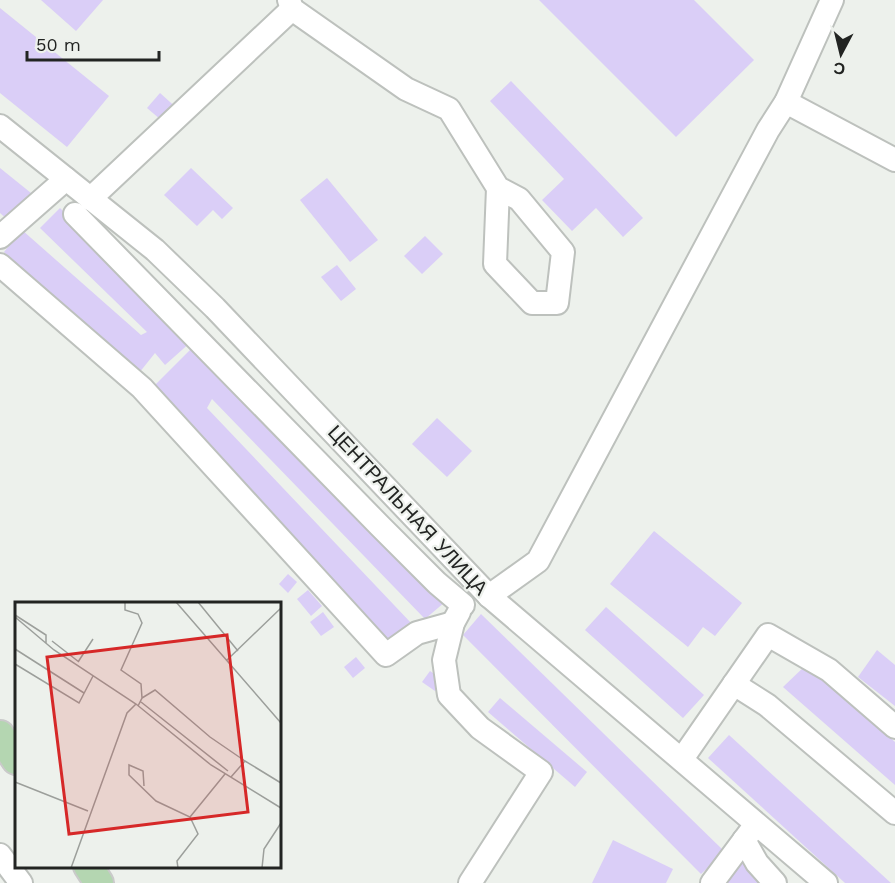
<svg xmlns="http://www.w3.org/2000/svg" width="895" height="883" font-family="'Work Sans',sans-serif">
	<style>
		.building { fill: #dacef7 }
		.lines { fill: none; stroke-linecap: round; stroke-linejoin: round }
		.minor-casing { stroke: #bdc1bd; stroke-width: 26 }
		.major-casing { stroke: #cacaca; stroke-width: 32 }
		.minor { stroke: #fff; stroke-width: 22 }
		.major { stroke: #b4d6b1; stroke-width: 28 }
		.labels { text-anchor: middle; stroke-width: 4.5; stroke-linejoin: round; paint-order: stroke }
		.street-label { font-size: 20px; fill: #222422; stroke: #edf1ec }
		.inset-road { fill: none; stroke: #9c9f9b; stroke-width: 1.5 }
		.view { fill: #d62828; fill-opacity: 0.15; stroke: #d62828; stroke-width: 3 }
		.inset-edge { fill: none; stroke: #222422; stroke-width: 3 }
	</style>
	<rect width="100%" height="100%" fill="#edf1ec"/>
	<g class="building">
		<path d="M41,0H103L76,31Z"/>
		<path d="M539,0H694L754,60L676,137Z"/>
		<path d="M0,8L109,96L67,147L0,93Z"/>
		<path d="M511,81L643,218L623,237L596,208L572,231L542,200L564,179L490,101Z"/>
		<path d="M160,93L180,111L167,125L147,108Z"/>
		<path d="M0,168L31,193L8,220L0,213Z"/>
		<path d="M191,168L233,208L222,219L213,210L197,226L164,195Z"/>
		<path d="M327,178L378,240L350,262L300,200Z"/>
		<path d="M60,208L192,341L165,365L155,353L139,373L4,252L22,230L141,335L147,332L40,228Z"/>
		<path d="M425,236L443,254L422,274L404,256Z"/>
		<path d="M337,265L356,289L341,301L321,277Z"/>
		<path d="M198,342L445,602L425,619L212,399L207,408L413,625L392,645L153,387Z"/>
		<path d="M437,418L472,451L447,477L412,444Z"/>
		<path d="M654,531L742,603L715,636L703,627L688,647L610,584Z"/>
		<path d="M288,574L297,582L288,593L279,584Z"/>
		<path d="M308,590L322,606L311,616L297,599Z"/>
		<path d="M606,607L704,695L683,718L585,630Z"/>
		<path d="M323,612L334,627L321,636L310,622Z"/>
		<path d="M481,614L725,852L701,874L463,635Z"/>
		<path d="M877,650L895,665V706L858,677Z"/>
		<path d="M356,657L365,668L353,678L344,667Z"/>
		<path d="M806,665L895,742V785L783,687Z"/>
		<path d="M430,671L443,680L435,691L422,682Z"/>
		<path d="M500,698L587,772L575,787L488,712Z"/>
		<path d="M729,735L891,883H845L708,758Z"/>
		<path d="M613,840L673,869L666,883H592Z"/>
		<path d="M742,861L765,883H724Z"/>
	</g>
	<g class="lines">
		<g class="minor-casing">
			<g id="minor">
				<path d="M289,0L292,9L406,89L449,109L498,188L519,199L563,252L557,303H532L495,264L498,188"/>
				<path d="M786,102L895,160"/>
				<path d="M0,126L155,250L215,308L489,596L826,883"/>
				<path d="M90,199L292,9"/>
				<path d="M75,214L380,526L437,583L463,605"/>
				<path d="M0,237L66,179"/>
				<path d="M0,265L142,388L386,655L417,633L453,623"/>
				<path d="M489,596L538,561L768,130L786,102L832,0"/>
				<path d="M459,612L453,623L444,660L449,695L480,728L541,772L470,883"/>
				<path d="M734,684L767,705L895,813"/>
				<path d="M682,759L768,635L829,670L895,727"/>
				<path d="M744,840L757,863L775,883"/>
				<path d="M0,855L21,883"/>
				<path d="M712,883L756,824"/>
			</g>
		</g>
		<g class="major-casing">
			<g id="major">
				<path d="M0,735L16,760"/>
				<path d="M88,866L99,883"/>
			</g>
		</g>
		<use href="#minor" class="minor"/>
		<use href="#major" class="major"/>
	</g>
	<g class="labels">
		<g class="street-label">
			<text transform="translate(408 510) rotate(47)" y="7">ЦЕНТРАЛЬНАЯ УЛИЦА</text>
		</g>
	</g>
	<g transform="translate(15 602)">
		<rect width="266" height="266" fill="#edf1ec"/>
		<path class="inset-road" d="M110,0V8L123,12L127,21L106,68L126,82L127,96L123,104M161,0L266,121M183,0L223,49M0,13L31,33V41M0,15L39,48L121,102L196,163L266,206M37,39L64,60M0,47L69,91M212,58L266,6M63,60L78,37M0,62L64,101L78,74M127,96L140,88L195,135L230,159M126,100L213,169M216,175L230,159L266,181M0,180L73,209M129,184L128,169L114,163V173L141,199L175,215L183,232L162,259L163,266M175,215L210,172M56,266L112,111L121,102M247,266L249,247L266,221"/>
		<path class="view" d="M212,33L233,210L54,232L32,55Z"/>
		<rect width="266" height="266" class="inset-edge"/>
	</g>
	<g transform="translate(841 54) rotate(187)" stroke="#edf1ec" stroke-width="4.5" paint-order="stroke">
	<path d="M0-4.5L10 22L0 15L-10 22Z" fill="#222422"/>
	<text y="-9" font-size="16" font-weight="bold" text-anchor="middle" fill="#222422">С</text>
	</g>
	<path d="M27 51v9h132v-9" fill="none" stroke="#222422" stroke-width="3"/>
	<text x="36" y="51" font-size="18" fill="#222422" stroke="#edf1ec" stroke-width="4.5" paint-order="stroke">50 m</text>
</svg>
